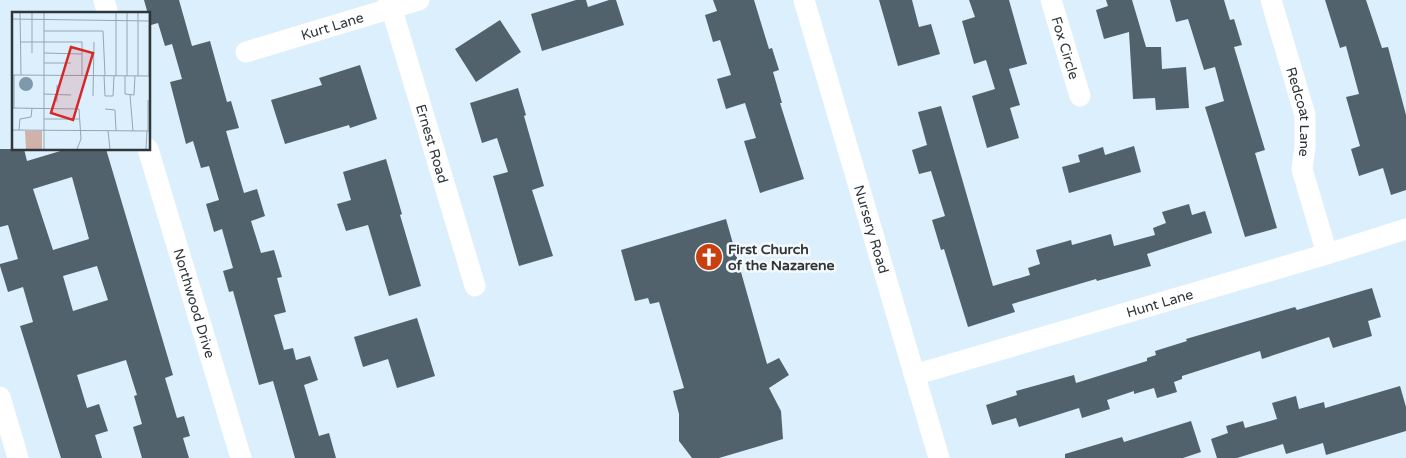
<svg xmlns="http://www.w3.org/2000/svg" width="1406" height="458" font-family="'Varela Round',sans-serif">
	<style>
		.building { fill: #51626c; fill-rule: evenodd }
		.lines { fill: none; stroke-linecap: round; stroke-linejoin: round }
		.minor { stroke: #fff; stroke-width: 21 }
		.labels { text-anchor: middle; stroke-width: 5; stroke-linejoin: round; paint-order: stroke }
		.street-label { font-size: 14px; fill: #2f363b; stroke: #f6fafd }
		.poi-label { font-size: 14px; font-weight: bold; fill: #2f363b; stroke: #f6fafd; text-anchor: start }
		.inset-road { fill: none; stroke: #97a5af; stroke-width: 1 }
		.view { fill: #d62828; fill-opacity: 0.15; stroke: #d62828; stroke-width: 2.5 }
		.inset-edge { fill: none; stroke: #2f363b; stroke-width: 2.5 }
	</style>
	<rect width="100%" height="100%" fill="#dceffc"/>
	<g class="building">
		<path d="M144,0H179L192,46L210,41L227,102L231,101L239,128L226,131L236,166L244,193L257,189L265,216L251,221L261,253L274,250L282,277L277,278L286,312L274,315L284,350L293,348L296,360L310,356L318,380L304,385L319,436L329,433L336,458H295L273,381L259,385L233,291L229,292L223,271L233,268L222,229L214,232L206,204L219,200L209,166L201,168L193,141L186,144L170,82L182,79L172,44L165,46L158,23L151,25Z"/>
		<path d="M576,0H586L588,7L609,0H616L624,25L542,51L531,14Z"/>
		<path d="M713,0H754L769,49L772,48L779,70L773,72L782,103H780L804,179L760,193L744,141L756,138L745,103L726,109L717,79L731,75L720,40L713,42L705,15L717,11Z"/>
		<path d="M879,0H912L919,27L931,24L940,54L898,66Z"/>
		<path d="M969,0H1009L1027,64L1009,69L1020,105L1010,108L1019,138L987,148L972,96L995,89L986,60L974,64L962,21L975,17Z"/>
		<path d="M1106,0H1132L1146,47H1161L1162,69L1186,67L1189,108L1156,110L1155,98L1133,99L1129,32L1104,39L1096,10L1108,6Z"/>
		<path d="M1170,0H1224L1230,20L1234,19L1242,45L1234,47L1265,150L1255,153L1277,228L1245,237L1205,107L1224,101L1215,67L1204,70L1188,19L1176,22Z"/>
		<path d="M1325,0H1366L1382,48L1388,47L1406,115V190L1391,195L1383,168L1359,176L1351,149L1360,146L1346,97L1359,94L1346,46L1340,48Z"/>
		<path d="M500,20L521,52L476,82L455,49Z"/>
		<path d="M360,65L377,119L350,128L349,125L285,144L271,100L322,85L319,78Z"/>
		<path d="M518,88L526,115L524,116L544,186L532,190L553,256L519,266L493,176L508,172L497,138L482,143L470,103Z"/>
		<path d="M941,106L993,286L1030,275L1028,268L1040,264L1036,250L1071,240L1072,245L1111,234L1114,246L1155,235L1153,228L1166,223L1162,212L1189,204L1192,215L1205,211L1212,233L1147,254L1151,266L1097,281L1096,279L1012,304L1015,312L968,327L944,249L941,250L932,220L945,216L931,171L919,174L912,150L927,145L918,112Z"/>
		<path d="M1134,146L1141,172L1069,193L1062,167L1080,162L1078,155L1103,147L1105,155Z"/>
		<path d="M0,149H24L27,161L67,149H106L173,375L165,378L177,418L184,416L190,436L183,438L189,458H142L133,427L142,424L134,396L137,395L126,360L77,375L87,408L99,404L108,431L95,435L102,458H61L20,326L33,322L23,287L8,292L0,266V264L18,259L8,225L0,227ZM72,177L89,239L53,250L33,189ZM97,266L108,300L73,311L63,276Z"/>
		<path d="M386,159L402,214L400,215L421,286L389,296L368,225L346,231L337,204L351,200L343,172Z"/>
		<path d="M726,219L767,364L779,358L789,375L769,388L781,411L783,439L719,458H692L679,441V414L673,391L684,388L659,302L650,304L648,298L635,301L621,250Z"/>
		<path d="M1372,288L1381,317L1368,321L1372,336L1333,348L1329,337L1262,359L1260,351L1182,376V379L1174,382L1177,392L1157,398L1154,388L1134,394V391L1107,400L1110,409L1082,418L1079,408L1019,427L1016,418L992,425L986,405L1017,395L1016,391L1074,375L1076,383L1147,361V358L1156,355L1155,351L1187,341L1186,339L1295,307L1297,310Z"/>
		<path d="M417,318L435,376L397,388L388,359L363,367L354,337Z"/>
		<path d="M1400,386L1406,407V431L1326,455L1323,443L1286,454L1283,444L1237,458H1217L1211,439L1228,433L1226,426L1243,421L1245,428L1277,419L1272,403L1296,396L1299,409L1324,402L1325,408Z"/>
		<path d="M1191,421L1201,452L1183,458H1065V454L1122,437L1124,442Z"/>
	</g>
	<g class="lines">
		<g class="minor">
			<path d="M104,0L108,14"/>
			<path id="s1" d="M389,0L475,286"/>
			<path id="s2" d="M804,0L939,458"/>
			<path id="s3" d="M1051,0L1080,96"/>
			<path id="s4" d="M1271,0L1305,115V147L1302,169L1327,254"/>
			<path id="s5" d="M246,52L419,0"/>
			<path id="s6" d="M148,149L241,458"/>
			<path id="s7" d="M914,375L1327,254L1406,229"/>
			<path d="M0,397L18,458"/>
		</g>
	</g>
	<defs>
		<g id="church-disc" transform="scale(1.4375)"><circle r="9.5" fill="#c84010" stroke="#f6fafd"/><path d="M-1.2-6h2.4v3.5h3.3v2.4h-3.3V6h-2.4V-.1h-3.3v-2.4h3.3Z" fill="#fff"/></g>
	</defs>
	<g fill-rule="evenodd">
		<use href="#church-disc" x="709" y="257"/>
	</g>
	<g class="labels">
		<g class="street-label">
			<text dy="5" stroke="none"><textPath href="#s5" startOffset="90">Kurt Lane</textPath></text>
			<text dy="5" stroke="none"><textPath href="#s3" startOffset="50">Fox Circle</textPath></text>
			<text dy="5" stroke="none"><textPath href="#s4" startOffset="116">Redcoat Lane</textPath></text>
			<text dy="5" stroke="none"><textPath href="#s1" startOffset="150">Ernest Road</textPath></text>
			<text dy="5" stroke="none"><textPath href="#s2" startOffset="239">Nursery Road</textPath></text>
			<text dy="5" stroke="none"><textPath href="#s6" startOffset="161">Northwood Drive</textPath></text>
			<text dy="5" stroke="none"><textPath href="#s7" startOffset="256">Hunt Lane</textPath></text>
		</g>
		<g class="poi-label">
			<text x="728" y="254">First Church<tspan x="728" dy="16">of the Nazarene</tspan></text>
		</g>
	</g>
	<g transform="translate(12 12)">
		<rect width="138" height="138" fill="#dceffc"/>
		<path d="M13,119H30V137H6H14Z" fill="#cfb2a9"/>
		<path d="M7 72a7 7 0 1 1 14 0a7 7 0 1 1-14 0Z" fill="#7d99ab"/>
		<path class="inset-road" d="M8,0L9,63M104,0V64M0,7L137,9M32,19H91L93,63M9,30H70V63M20,41V0M32,41L70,42M32,51H59M0,63L138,64M92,63L93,84H101L102,64M113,64V82L122,83L123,64M115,64V0M126,64V0M137,64V0M45,73V90M32,82L59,83M118,83L121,119M81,84L82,30M136,88V119M0,96L67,97L69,127L65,137M2,96V63M93,97L103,98L104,119M32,107H68M0,118L138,119M7,118L8,107L19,105L20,96M96,119L98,137M32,137V0M134,137L135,119"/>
		<path class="view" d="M59,35L81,41L61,108L39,101Z"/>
		<rect width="138" height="138" class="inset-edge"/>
	</g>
</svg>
